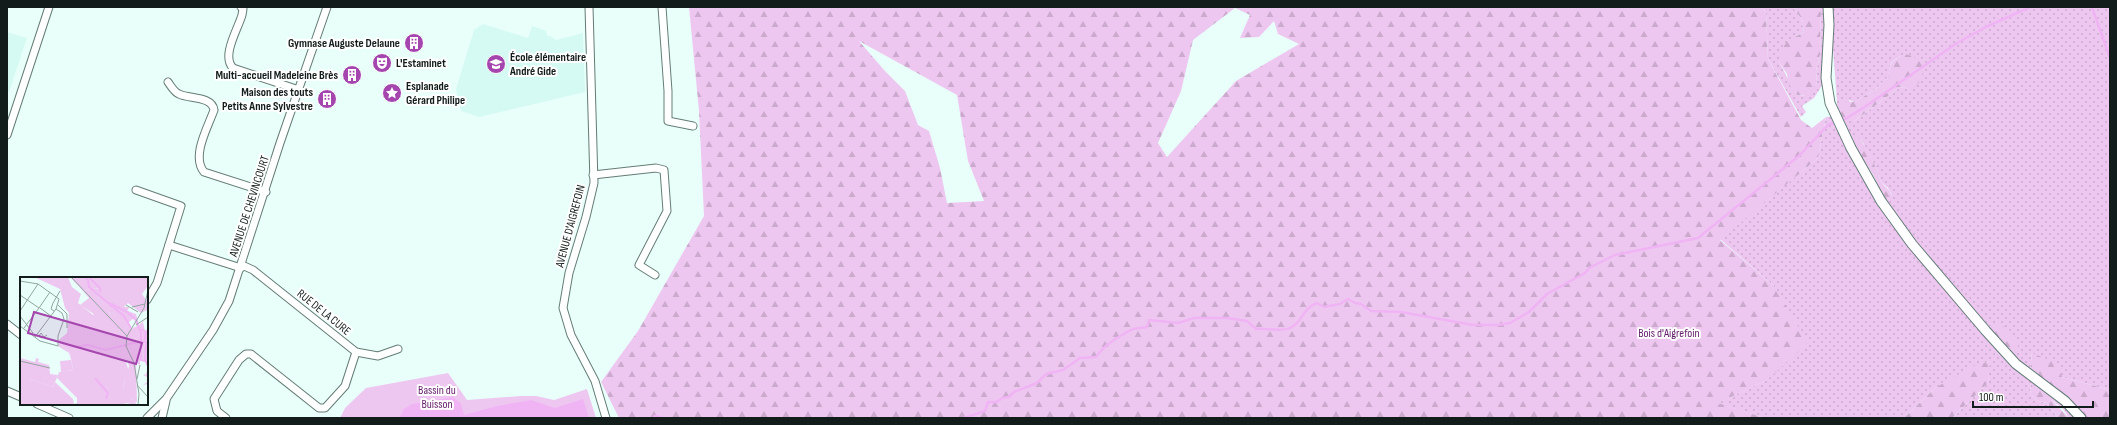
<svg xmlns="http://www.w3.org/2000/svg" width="2117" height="425" font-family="'Sofia Sans Condensed',sans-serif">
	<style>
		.built { fill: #d5faf3 }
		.grass { fill: url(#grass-dots); fill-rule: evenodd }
		.forest { fill: url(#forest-firs); fill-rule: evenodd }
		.park { fill: #eec7f1 }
		.water { fill: #f0b4f5 }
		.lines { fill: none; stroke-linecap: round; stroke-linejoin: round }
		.stream { stroke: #f0b4f5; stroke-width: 2.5 }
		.minor-casing { stroke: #647c77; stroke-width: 9 }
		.tertiary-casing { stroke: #647c77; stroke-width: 11 }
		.minor { stroke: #fff; stroke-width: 7 }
		.tertiary { stroke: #fff; stroke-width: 9 }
		.labels { text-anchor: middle; stroke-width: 4; stroke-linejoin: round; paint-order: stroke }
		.poi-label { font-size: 12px; font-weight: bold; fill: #121c1a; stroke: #fff; text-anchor: end }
		.street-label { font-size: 12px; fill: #121c1a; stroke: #fff }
		.park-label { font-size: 12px; fill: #66216c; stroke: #fff }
		.inset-river { fill: none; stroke: #f0b4f5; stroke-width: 2 }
		.inset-road { fill: none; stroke: #93a4a0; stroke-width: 1 }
		.view { fill: #a545ae; fill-opacity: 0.15; stroke: #a545ae; stroke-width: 2 }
		.inset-edge { fill: none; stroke: #121c1a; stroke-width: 2 }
	</style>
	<defs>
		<pattern id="grass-dots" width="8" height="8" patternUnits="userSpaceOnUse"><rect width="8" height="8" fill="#eec7f1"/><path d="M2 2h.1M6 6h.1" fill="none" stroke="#cbaace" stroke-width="1.8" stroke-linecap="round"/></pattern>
		<pattern id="forest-firs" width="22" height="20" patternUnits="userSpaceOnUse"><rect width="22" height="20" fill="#eec7f1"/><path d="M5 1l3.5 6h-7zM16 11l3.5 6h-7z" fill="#cbaace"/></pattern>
	</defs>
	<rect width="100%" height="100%" fill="#e9fffa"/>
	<g class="built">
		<path d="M483,24L528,38L532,26L546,31L547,36H550L556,40L583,33L585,92L479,117L461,111L456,89L474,30Z"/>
		<path d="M7,32L27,38L9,92L7,91Z"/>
	</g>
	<g class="grass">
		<path d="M1760,7H1795L1794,9L1801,18L1804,32L1796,36L1779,62C1786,73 1789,84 1797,95L1805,96L1817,83L1816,71L1820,55L1821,7H1824L1823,84L1814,98L1802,106L1806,112L1801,117L1768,59L1766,12Z"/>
		<path d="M1830,7H2110V390L2062,377L2032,353L2030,372L2082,418H2069L2063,409L2031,384L2030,394L2038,401L2047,403L2058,418H1952L1988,383L1989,361L1935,388L1904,418H1765L1717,403L1767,380L1774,286L1720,239L1818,158L1826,117L1838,116ZM1905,54L1911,92L1905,87L1899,88L1853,122L1849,100L1855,102L1877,88L1889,76C1888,62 1894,59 1905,54ZM1861,139L1877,170L1881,182L1888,188L1892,195C1869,180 1867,165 1861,139Z"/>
	</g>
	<g class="forest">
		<path d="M689,7H1760L1766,12L1768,59L1801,120L1812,128L1826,117L1818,158L1720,240L1774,286L1808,343L1767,380L1718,403L1765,418H619L601,382L638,331L704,216L699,111ZM1235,8L1250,15L1240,38L1259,37L1274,21L1278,34L1299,44L1236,81L1167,157L1158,143L1181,91L1193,40ZM859,41L957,95L968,161L984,201L947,203L940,168L929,131L918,125L905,91L884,70Z"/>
		<path d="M1795,7H1821L1820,55L1816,71L1817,83L1806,96L1797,95L1788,83L1787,74L1779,62L1780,49L1789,40L1804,32L1801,18L1794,9Z"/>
		<path d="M1905,54L1912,56L1924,64L1921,80L1911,92L1905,87L1899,88L1853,122L1842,119L1840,111L1841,101L1855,102L1877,88L1889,76C1888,63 1894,59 1905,54Z"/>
		<path d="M1856,135C1864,142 1872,159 1877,170C1879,173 1879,178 1881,182C1886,189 1893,190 1891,200L1887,199C1881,192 1878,183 1873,175C1866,162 1857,151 1852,136Z"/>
		<path d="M1997,322C2010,328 2017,337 2019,351H1995L1988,342L1985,329Z"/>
		<path d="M2032,353L2059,364L2062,377L2110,390V418H2082L2030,372Z"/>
		<path d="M1990,361L1988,383L1952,418H1904L1935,388L1973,366Z"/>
		<path d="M2031,384L2047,395L2069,418H2058L2047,403L2038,401L2030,394Z"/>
	</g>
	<path class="park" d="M448,373L467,400L520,396H536L554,400L587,389L596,418H340L345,408L366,388Z"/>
	<path class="water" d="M453,397L461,404L464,415L497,406L531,400L555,408L583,399L589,418H399L404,409L412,404Z"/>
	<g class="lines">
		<g class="stream">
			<path d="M2092,7L2110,58"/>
			<path d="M653,418L655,416L663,418"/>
			<path d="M964,418L985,411L988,402H997L1002,398L1009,397L1014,392L1037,383L1046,374L1063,370L1080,358L1096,357C1105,344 1118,337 1131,330C1135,328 1142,328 1147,327L1149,320L1178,323L1194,318H1227L1247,321L1256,329C1266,328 1282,332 1290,328C1303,323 1301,309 1317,303L1324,307L1340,304L1348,299L1355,303L1361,304L1371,311L1401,312L1473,325H1498L1510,323L1529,312L1547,294L1585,273L1589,268L1615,255L1698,238L1800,155L1828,125L1847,118L1866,106L1957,43L1986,27L2030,7"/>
		</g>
		<g class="minor-casing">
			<g id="minor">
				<path d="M241,7L243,9L242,15C238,29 221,56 233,68L299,90"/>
				<path d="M589,7L594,183L586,217L569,273L563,308L571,335L595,381L606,418"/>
				<path d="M662,7L668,91V121L693,126"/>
				<path d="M168,82C171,86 174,92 179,94C189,99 212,96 214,110C208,127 191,156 204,172L266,192"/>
				<path d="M7,135L49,7"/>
				<path d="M593,175L656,168L664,170L667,211L639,265L655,275"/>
				<path d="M136,190L181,206L157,283L147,300"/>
				<path d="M169,245L241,268"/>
				<path d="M242,265L253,270L356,352L378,356L398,349"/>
				<path d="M7,324L21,335"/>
				<path d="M7,391L21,397"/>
				<path d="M37,404L69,418"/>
				<path d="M147,418L166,399L213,330L229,301L280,143L327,7"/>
				<path d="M162,418L166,401"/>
				<path d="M226,418L217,411L214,399L239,360L246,354H251L319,408H325L345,386L356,352"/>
			</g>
		</g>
		<g class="tertiary-casing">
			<path id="tertiary" d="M1828,7L1829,25L1826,78L1830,103L1851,148L1881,201L1912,244L1986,331L2016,364L2065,401L2081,418"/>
		</g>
		<use href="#minor" class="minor"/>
		<use href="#tertiary" class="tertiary"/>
	</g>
	<defs>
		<g id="building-disc" transform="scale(1)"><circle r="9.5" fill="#a545ae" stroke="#fff"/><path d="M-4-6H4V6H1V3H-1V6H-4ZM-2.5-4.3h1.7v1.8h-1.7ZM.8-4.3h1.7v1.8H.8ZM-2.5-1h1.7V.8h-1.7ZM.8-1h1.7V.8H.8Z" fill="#fff"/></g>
		<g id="theatre-disc" transform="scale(1)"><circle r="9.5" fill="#a545ae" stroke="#fff"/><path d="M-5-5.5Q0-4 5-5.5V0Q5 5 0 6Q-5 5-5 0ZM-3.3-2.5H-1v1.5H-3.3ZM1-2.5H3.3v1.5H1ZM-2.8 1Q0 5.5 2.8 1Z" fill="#fff"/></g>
		<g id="school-disc" transform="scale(1)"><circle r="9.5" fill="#a545ae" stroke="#fff"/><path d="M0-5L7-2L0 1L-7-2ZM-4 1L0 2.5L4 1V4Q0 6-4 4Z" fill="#fff"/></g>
		<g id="sight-disc" transform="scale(1)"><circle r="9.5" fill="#a545ae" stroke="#fff"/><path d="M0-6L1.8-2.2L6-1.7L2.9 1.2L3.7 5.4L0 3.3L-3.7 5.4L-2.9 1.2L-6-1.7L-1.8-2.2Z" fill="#fff"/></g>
	</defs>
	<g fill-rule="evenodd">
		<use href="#building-disc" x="414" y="43"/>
		<use href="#theatre-disc" x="382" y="63"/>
		<use href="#school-disc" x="496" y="64"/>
		<use href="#building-disc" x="352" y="75"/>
		<use href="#sight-disc" x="392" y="93"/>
		<use href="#building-disc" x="327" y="99"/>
	</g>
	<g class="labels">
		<g class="poi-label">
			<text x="400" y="47">Gymnase Auguste Delaune</text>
			<text x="510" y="61" text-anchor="start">École élémentaire<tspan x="510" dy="14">André Gide</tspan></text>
			<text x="396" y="67" text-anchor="start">L'Estaminet</text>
			<text x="338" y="79">Multi-accueil Madeleine Brès</text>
			<text x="406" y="90" text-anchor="start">Esplanade<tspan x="406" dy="14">Gérard Philipe</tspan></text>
			<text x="313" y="96">Maison des touts<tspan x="313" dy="14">Petits Anne Sylvestre</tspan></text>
		</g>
		<g class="street-label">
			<text transform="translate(249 206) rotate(-72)" y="4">AVENUE DE CHEVINCOURT</text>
			<text transform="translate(570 226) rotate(-75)" y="4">AVENUE D'AIGREFOIN</text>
			<text transform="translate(324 312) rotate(39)" y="4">RUE DE LA CURE</text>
		</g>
		<g class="park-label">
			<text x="1669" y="337">Bois d'Aigrefoin</text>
			<text x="437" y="394">Bassin du<tspan x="437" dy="14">Buisson</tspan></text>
		</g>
	</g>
	<g transform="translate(20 277)">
		<rect width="128" height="128" fill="#e9fffa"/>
		<path d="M73,11L82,12L78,20L91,38L96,37L92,35V28L116,37L119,47L116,48L114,41L108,46L111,52L119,48L128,40L123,45L126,59L123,63L128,77L125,84L120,83V88L116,86L117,125L113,126L110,118L103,111L109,89L107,83L103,84L96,80L98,72L106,66L104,67L89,47L60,28L69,21L63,14ZM39,66L50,76L53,93L41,95L40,84L51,83L49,76L38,69ZM0,81L15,85L16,81L19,82L18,85L29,88L30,97L38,98L33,110L10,102Z" fill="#eec7f1"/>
		<path d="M14,0H48L52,10L61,17L58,26L73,38L79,31L88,36L78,20L75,23L81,12L73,11L63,14L50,0H128V9L122,17L128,25L127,33L121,36L108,26L104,30H109L107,35H100L96,29H92L105,40L93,33L92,35L97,36L92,39L89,35L87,37L107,57L104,69L98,72L101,79L96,80L103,84L110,82L106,85L110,98L105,103L103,111L111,114V122L116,126L115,128L106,126L103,128H0V85L14,88L10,102L33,110L35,105L53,122L54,127L57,126V121L37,101L39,95L53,93L50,76L40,67L39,63L47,56L49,36L45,31L40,12ZM126,52L128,54V107L123,108L127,105V100L123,98L126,97L128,90L125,83L126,67L122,64L126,59Z" fill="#eec7f1"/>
		<path class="inset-river" d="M64,0L68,3L69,10L104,39L111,51M69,0L80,11V15M90,30L92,27L107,35L116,43L121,56V83L125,84M121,52L126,55L124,65L126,66L125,83L128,89M39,65L54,70L68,68L86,73L121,64M75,101L88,116L86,122"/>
		<path class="inset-road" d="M51,0L107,59L106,69L114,86L119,117L118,128M0,4L18,7L39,22L36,32L15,60M0,18L19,31M38,28L47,37V51M106,28L118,35M112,30L125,27M19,31L30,15M20,31L31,39M0,34L18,7M34,34L31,32L33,26L40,14M0,39L13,56M116,48L128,40M0,49L20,64L38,69V59L44,42L42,36L36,32M4,51L19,31M107,59L124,31L128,13M22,61L19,59L21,56L24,60L27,58M0,84L30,91M117,102L120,88M117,108L128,120"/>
		<path class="view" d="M14,35L122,66L116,87L8,56Z"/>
		<rect width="128" height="128" class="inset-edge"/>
	</g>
	<rect width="2117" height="425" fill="none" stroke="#121c1a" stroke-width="16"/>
	<path d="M1973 401v6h120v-6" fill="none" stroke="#121c1a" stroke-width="2"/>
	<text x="1979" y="401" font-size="12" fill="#121c1a" stroke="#ffffff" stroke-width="3" paint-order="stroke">100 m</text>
</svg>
